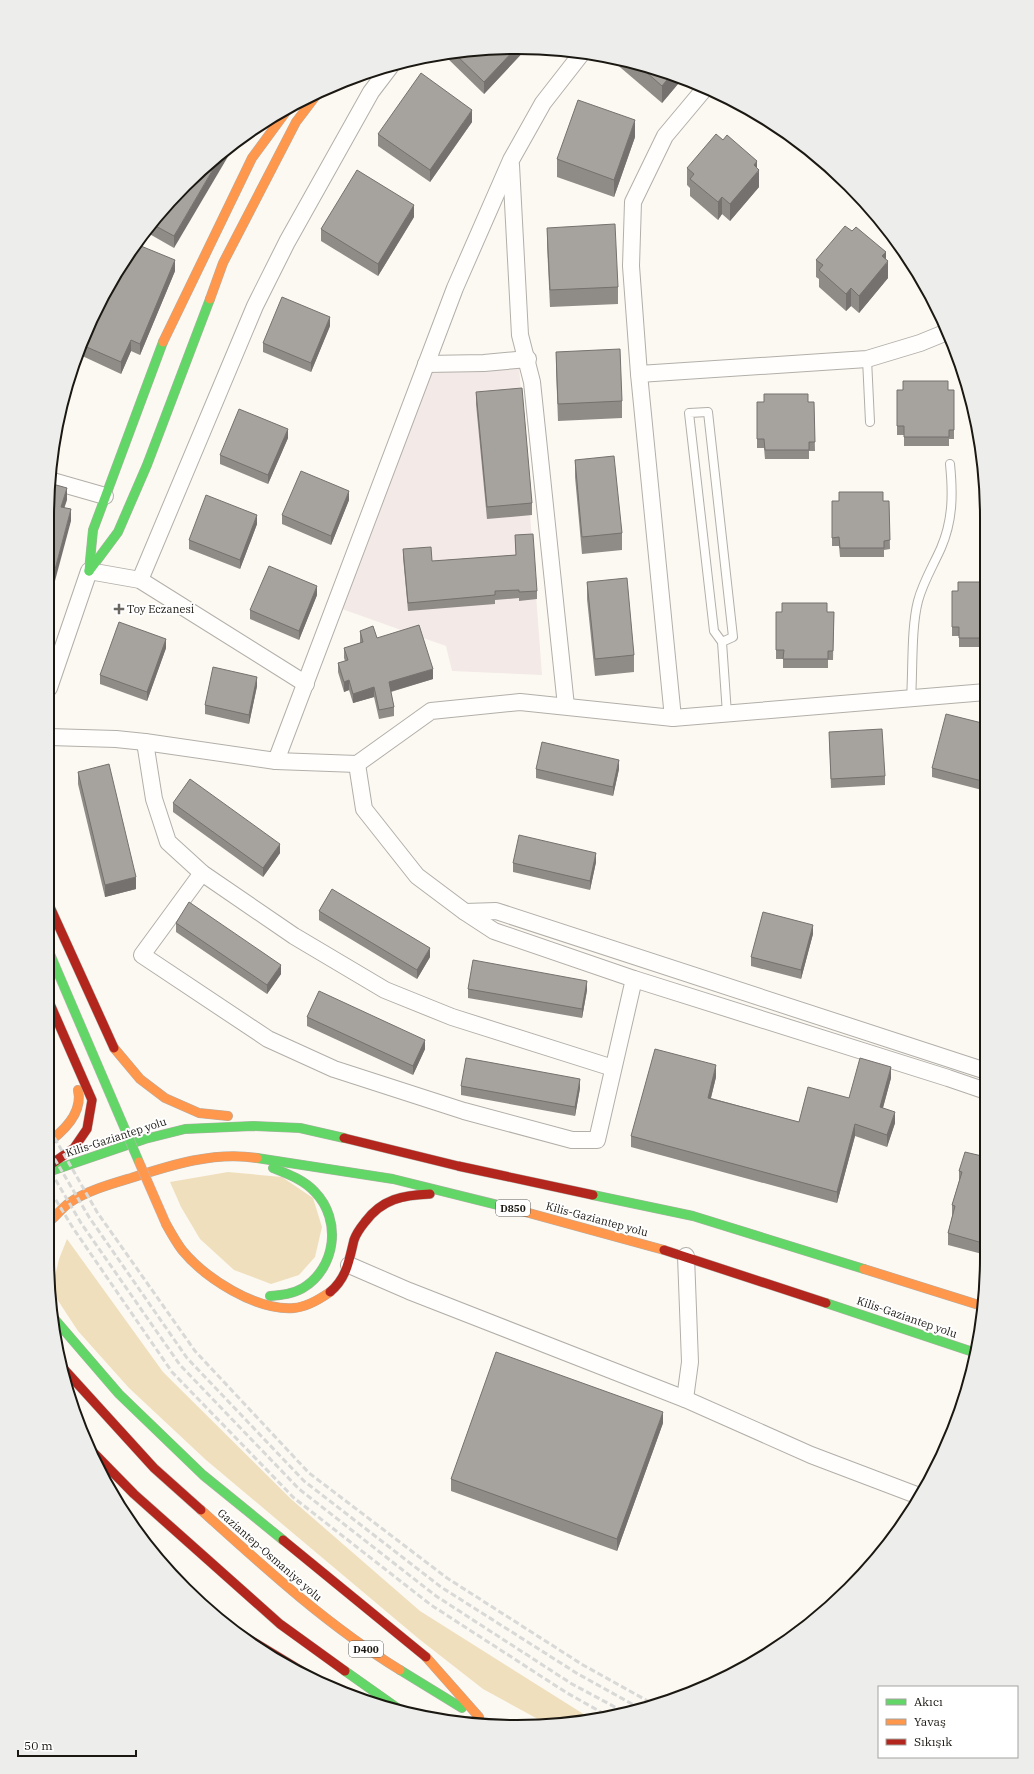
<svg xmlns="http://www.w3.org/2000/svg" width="1034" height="1774" font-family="'IBM Plex Serif',serif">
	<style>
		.education { fill: #f3e9e6 }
		.green { fill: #f0dfbd }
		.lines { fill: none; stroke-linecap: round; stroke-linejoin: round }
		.lane-casing { stroke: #b2afa9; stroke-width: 10 }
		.street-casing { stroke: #b2afa9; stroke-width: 18 }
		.fast-casing { stroke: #b2afa9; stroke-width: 10 }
		.slow-casing { stroke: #b2afa9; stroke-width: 10 }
		.jam-casing { stroke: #b2afa9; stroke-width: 10 }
		.lane { stroke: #fffefd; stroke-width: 8 }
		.street { stroke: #fffefd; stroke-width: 16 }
		.fast { stroke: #63d668; stroke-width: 9 }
		.slow { stroke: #ff974d; stroke-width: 9 }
		.jam { stroke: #b3261e; stroke-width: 9 }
		.rail { stroke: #d9d9d7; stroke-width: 3; stroke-dasharray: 6 3; stroke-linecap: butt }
		.fast-bridge-casing { stroke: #c2b7bd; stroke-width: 10; stroke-linecap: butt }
		.slow-bridge-casing { stroke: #c2b7bd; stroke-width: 10; stroke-linecap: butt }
		.fast-bridge { stroke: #63d668; stroke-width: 9 }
		.slow-bridge { stroke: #ff974d; stroke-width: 9 }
		.wall { fill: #8f8b87 }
		.shaded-wall { fill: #74716e }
		.building { fill: #a6a29d; stroke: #74716e }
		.poi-dot { fill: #6a6760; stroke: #fff; stroke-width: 1.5 }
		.labels { text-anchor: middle; stroke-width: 4; stroke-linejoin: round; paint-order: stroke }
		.shield { fill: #fff; stroke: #5f5d59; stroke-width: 1 }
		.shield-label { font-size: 10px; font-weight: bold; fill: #1b1812 }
		.poi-label { font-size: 11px; fill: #1b1812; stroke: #fff; text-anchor: start }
		.street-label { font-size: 11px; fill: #1b1812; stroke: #fff }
		.rim { fill: none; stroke: #1b1812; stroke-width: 2 }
	</style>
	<rect width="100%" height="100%" fill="#fcf9f2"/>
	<path class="education" d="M519,366L542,675L452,671L446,646L342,609L425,371Z"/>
	<g class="green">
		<path d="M228,1172L282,1177L313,1198L322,1227L315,1257L299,1275L271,1284L234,1270L200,1239L181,1207L170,1182Z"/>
		<path d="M67,1239L163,1372L291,1499L420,1611L593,1720L547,1724L483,1689L419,1639L206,1460L129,1388L78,1331L53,1293L55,1276L59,1259Z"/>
	</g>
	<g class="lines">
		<g class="lane-casing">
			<g id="lane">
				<path d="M867,359L870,422"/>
				<path d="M722,642L733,637L708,412L689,413L714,631L722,642L727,714"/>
				<path d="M911,699C913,670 911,628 918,601C923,582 933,566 941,548C953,520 953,494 950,464"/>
			</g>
		</g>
		<g class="street-casing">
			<g id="street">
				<path d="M511,165L520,335L532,382L566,706"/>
				<path d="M426,364L484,363L528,359"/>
				<path d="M639,374L867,359L920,343L947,332"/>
				<path d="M49,480L105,496"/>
				<path d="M140,580L255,306L287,242L371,92L390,67"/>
				<path d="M49,688L89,571L140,580L306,684"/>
				<path d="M673,718L639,374L631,266L633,202L665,136L706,87"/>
				<path d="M49,737L116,739L145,742L276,761L357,764L431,711L520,702L673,718L986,692"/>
				<path d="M145,742L154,799L168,842L202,873L294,936L385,990L452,1017L613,1068"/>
				<path d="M276,761L455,288L511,160L543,103L582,53"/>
				<path d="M357,764L364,809L417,876L465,912L494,931L634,979L948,1078L986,1091"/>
				<path d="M202,873L142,955L268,1039L334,1069L464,1111L572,1140H597L634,979"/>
				<path d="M465,912L496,911L986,1071"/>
				<path d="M349,1265L409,1291L685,1399L811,1455L919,1496"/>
				<path d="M685,1399L690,1362L686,1256"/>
			</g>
		</g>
		<g class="fast-casing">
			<g id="fast">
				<path d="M89,571L118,532L147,465L210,299"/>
				<path d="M89,571L93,530L163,342"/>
				<path d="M257,1158L393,1179L518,1210"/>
				<path d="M51,1171L145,1139L185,1129L253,1126L300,1128L344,1138"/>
				<path d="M593,1195L693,1216L864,1269"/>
				<path d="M270,1296C281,1295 293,1294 303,1288C336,1268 342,1220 315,1192C304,1180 288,1174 273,1168"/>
				<path d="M826,1303L973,1352"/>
				<path d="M51,1315L119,1394L203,1475L283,1540"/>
				<path d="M400,1670L462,1708"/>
				<path d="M345,1671L403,1712"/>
			</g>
		</g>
		<g class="slow-casing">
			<g id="slow">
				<path d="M210,299L223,263L296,122L318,93"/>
				<path d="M163,342L252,158L288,109"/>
				<path d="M114,1048L140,1079L165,1098L199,1113L228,1116"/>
				<path d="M50,1141C66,1129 83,1112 78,1090"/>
				<path d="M518,1210L664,1250"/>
				<path d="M51,1220C57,1215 62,1208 69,1203C86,1191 111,1184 131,1178C171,1165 215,1151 257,1158"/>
				<path d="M166,1224C171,1233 176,1242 182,1250C205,1278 256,1311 294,1308C307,1307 320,1299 330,1292"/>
				<path d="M864,1269L982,1306"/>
				<path d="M201,1510C264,1567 327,1625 400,1670"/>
				<path d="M426,1657L479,1717"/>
			</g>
		</g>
		<g class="jam-casing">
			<g id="jam">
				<path d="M50,907L114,1048"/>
				<path d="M50,1004L92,1100L87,1129L74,1148L50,1165"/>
				<path d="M344,1138L458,1166L593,1195"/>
				<path d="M664,1250L826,1303"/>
				<path d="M330,1292C347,1278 349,1260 354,1240C356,1234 361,1227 365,1222C382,1199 403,1195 430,1194"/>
				<path d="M63,1368L154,1468L201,1510"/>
				<path d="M88,1447L134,1494L280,1624L345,1671"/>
				<path d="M283,1540L426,1657"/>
				<path d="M178,1582L194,1597"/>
				<path d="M237,1632L323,1684"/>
			</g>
		</g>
		<use href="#lane" class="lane"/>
		<use href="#street" class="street"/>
		<use href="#fast" class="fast"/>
		<use href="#slow" class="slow"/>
		<use href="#jam" class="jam"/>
		<g class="rail">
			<path d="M50,1130L97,1212L195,1351L309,1473L447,1578L583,1665L655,1705"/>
			<path d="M50,1151L89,1217L187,1358L304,1481L441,1587L578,1674L641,1709"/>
			<path d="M51,1172L81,1223L180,1365L299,1489L436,1596L572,1684L626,1713"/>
			<path d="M51,1192L73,1228L172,1372L294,1498L431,1605L567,1693L610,1717"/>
		</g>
		<g class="fast-bridge-casing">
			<path id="fast-bridge" d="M50,954L139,1162"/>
		</g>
		<g class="slow-bridge-casing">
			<path id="slow-bridge" d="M139,1162L166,1224"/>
		</g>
		<use href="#fast-bridge" class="fast-bridge"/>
		<use href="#slow-bridge" class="slow-bridge"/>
	</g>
	<g class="wall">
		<path d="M517,47L527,48L484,94L443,54Z"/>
		<path d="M614,58L683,78L662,103L614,62Z"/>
		<path d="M764,119L778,126L790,136L788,139Z"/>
		<path d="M472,122L430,182L378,146V134Z"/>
		<path d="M635,137L614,197L557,177V159Z"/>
		<path d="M687,168H757L759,187L730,221L722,214L718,220L690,196V188L687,185Z"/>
		<path d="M184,185L174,248L146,232Z"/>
		<path d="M414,217L378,276L321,241V229Z"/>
		<path d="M547,228L618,287V304L550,307L547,245Z"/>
		<path d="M126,256L175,271L140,355L131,351L121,374L78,354Z"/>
		<path d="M886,259L888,278L859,313L851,306L846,311L819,287V279L816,277V260Z"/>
		<path d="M330,326L311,372L263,352V343Z"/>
		<path d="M556,352L622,401V418L558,421L556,369Z"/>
		<path d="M897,390H954V439H949V446H904V435H897Z"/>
		<path d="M476,392L532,503V515L487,519L476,404Z"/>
		<path d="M757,402H814L815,451H809V459H765L764,448H757Z"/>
		<path d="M288,438L268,484L220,464V455Z"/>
		<path d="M575,460L622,533V550L582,554L575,477Z"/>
		<path d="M349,500L331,545L282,524V515Z"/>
		<path d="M832,501H889L890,549L884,550V557H840L839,546H832Z"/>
		<path d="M257,524L240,569L189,549V540Z"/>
		<path d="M515,535L537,591V599L519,601V598L495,600V604L408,611L403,557V549L432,561L516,555Z"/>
		<path d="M587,582L634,655V672L595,676L587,599Z"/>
		<path d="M986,582V647H959V636H952V591H958Z"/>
		<path d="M317,595L299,640L250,619V610Z"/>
		<path d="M776,612H834L833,660H828V668H783V659H776Z"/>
		<path d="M360,631L377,638L433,679L391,692L394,707V716L379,719L374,697L353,703L349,690L344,692L338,672V663L345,661L344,658V648L360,643Z"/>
		<path d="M166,648L147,701L100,684V675Z"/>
		<path d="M257,686L249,724L205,714V705Z"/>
		<path d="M986,724L982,790L932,777V768Z"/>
		<path d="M829,732L885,776V785L831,788Z"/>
		<path d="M536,769H619L613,796L536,778Z"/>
		<path d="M78,772L136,889L105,897L78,784Z"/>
		<path d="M173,803L280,853L263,877L173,812Z"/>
		<path d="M596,862L590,890L513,872V863Z"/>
		<path d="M319,911L430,957L417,979L319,920Z"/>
		<path d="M176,923L281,974L267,994L176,932Z"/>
		<path d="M813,934L801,979L751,966V957Z"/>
		<path d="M468,989L587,990L582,1018L468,998Z"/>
		<path d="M307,1017L425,1049L413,1075L307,1026Z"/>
		<path d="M716,1077L711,1098L799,1122L849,1098L891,1078L883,1108L895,1123L887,1147L855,1136L837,1203L631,1147V1136Z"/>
		<path d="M461,1086L580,1088L575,1116L461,1095Z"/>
		<path d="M986,1157V1255L948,1245V1233L952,1217V1205L959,1181V1171Z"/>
		<path d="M663,1423L617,1551L451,1491V1479Z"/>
	</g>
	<g class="shaded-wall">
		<path d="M517,47L527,48L484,94V82Z"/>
		<path d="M671,75L683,78L662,103V86Z"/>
		<path d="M472,110V122L430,182V170Z"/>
		<path d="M635,120V137L614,197V180Z"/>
		<path d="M788,134L790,136L788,139Z"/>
		<path d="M236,143L174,248V236L222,154Z"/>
		<path d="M757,161V173L759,170V187L730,221V204L754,165Z"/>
		<path d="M722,197V214L718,220V202Z"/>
		<path d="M414,205V217L378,276V264Z"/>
		<path d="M886,252V264L888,261V278L859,313V296L882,256Z"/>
		<path d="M175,260V271L140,355V344Z"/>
		<path d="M851,288V306L846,311V294Z"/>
		<path d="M330,317V326L311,372V363Z"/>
		<path d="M131,340V351L121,374V362Z"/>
		<path d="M288,429V438L268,484V475Z"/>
		<path d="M67,488V500L61,518V507Z"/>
		<path d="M349,491V500L331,545V536Z"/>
		<path d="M71,509V521L48,607V596Z"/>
		<path d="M257,515V524L240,569V560Z"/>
		<path d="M317,586V595L299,640V631Z"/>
		<path d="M166,639V648L147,701V692Z"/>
		<path d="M433,669V679L389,692V682Z"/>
		<path d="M257,677V686L249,724V715Z"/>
		<path d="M349,680V690L344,692V682Z"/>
		<path d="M374,687V697L353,703V694Z"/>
		<path d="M619,760V769L613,796V787Z"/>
		<path d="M986,766V775L982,790V781Z"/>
		<path d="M280,844V853L263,877V868Z"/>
		<path d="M596,853V862L590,890V881Z"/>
		<path d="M136,877V889L105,897V885Z"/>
		<path d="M813,925V934L801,979V970Z"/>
		<path d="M430,948V957L417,979V970Z"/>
		<path d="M281,965V974L267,994V985Z"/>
		<path d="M587,981V990L582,1018V1009Z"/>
		<path d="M425,1040V1049L413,1075V1066Z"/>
		<path d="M716,1065V1077L708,1109V1098Z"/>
		<path d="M891,1067V1078L880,1118V1107Z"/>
		<path d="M580,1079V1088L575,1116V1107Z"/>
		<path d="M895,1112V1123L887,1147V1135Z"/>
		<path d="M855,1124V1136L837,1203V1192Z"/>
		<path d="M663,1412V1423L617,1551V1539Z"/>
	</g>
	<g class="building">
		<path d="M517,47L484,82L454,53Z"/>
		<path d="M638,65L671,75L662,86Z"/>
		<path d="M421,73L472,110L430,170L378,134Z"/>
		<path d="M578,100L635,120L614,180L557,159Z"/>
		<path d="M716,134L723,140L727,135L757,161L754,165L759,170L730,204L722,197L718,202L690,179L694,174L687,168Z"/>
		<path d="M222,154L174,236L152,224L184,185Z"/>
		<path d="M357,170L414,205L378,264L321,229Z"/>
		<path d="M615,224L618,287L550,290L547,228Z"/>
		<path d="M845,226L852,231L856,227L886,252L882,256L888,261L859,296L851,288L846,294L819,270L823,265L816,260Z"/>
		<path d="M136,244L175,260L140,344L131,340L121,362L82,345L126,256Z"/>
		<path d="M282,297L330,317L311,363L263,343Z"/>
		<path d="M620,349L622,401L558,404L556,352Z"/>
		<path d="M903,381H948V390H954V430H949V437H904V426H897V390H903Z"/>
		<path d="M522,388L532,503L487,507L476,392Z"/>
		<path d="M764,394H808V402H814L815,442H809V450H765L764,439H757V402H764Z"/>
		<path d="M239,409L288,429L268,475L220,455Z"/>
		<path d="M614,456L622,533L582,537L575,460Z"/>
		<path d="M301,471L349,491L331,536L282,515Z"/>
		<path d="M49,483L67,488L61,507L71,509L48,596V486Z"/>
		<path d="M839,492H883V501H889L890,540L884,541V548H840L839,537L832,538V501H839Z"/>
		<path d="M206,495L257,515L240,560L189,540Z"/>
		<path d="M533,534L537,591L519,592V590L495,591V595L408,603L403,549L431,547L432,561L516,555L515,535Z"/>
		<path d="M269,566L317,586L299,631L250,610Z"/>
		<path d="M627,578L634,655L595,659L587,582Z"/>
		<path d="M958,582H986V638H959V627H952V591H958Z"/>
		<path d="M782,603H827V612H834L833,651H828V659H783L784,650H776V612H782Z"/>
		<path d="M119,622L166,639L147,692L100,675Z"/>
		<path d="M419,625L433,669L389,682L394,707L379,710L374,687L353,694L349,680L344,682L338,663L348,660L344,648L363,642L360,631L373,626L377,638Z"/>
		<path d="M213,667L257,677L249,715L205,705Z"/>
		<path d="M946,714L986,724V766L982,781L932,768Z"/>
		<path d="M882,729L885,776L831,779L829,732Z"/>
		<path d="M542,742L619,760L613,787L536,769Z"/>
		<path d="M109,764L136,877L105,885L78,772Z"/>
		<path d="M190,779L280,844L263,868L173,803Z"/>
		<path d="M519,835L596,853L590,881L513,863Z"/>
		<path d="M332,889L430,948L417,970L319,911Z"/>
		<path d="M189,902L281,965L267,985L176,923Z"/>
		<path d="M763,912L813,925L801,970L751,957Z"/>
		<path d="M473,960L587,981L582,1009L468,989Z"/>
		<path d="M319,991L425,1040L413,1066L307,1017Z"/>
		<path d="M655,1049L716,1065L708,1098L799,1122L808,1087L849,1098L860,1058L891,1067L880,1107L895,1112L887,1135L855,1124L837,1192L631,1136Z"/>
		<path d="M466,1058L580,1079L575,1107L461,1086Z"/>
		<path d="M965,1152L986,1157V1244L948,1233L955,1206L952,1205L962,1172L959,1171Z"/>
		<path d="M496,1352L663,1412L617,1539L451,1479Z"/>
	</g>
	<path class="poi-dot" d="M117 603h4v4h4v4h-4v4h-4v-4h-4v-4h4z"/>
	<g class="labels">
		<g class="shield">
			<rect x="496" y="1200" width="34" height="16" rx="3"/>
			<rect x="349" y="1641" width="34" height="16" rx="3"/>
		</g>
		<g class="shield-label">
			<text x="513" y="1212">D850</text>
			<text x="366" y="1653">D400</text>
		</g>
		<g class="poi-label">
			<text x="127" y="613">Toy Eczanesi</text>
		</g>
		<g class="street-label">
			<text transform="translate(116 1137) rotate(-18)" y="4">Kilis-Gaziantep yolu</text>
			<text transform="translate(597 1219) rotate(15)" y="4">Kilis-Gaziantep yolu</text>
			<text transform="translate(907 1317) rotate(19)" y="4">Kilis-Gaziantep yolu</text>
			<text transform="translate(270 1555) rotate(41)" y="4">Gaziantep-Osmaniye yolu</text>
		</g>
	</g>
	<path d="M0 0H1034V1774H0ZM517 54H517A463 463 0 0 1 980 517V1257A463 463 0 0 1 517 1720H517A463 463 0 0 1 54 1257V517A463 463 0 0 1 517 54Z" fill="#ededec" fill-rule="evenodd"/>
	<path class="rim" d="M517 54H517A463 463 0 0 1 980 517V1257A463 463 0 0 1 517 1720H517A463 463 0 0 1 54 1257V517A463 463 0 0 1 517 54Z"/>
	<rect x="878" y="1686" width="140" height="72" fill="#ffffff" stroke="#a4a3a0"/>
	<rect x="886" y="1699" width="20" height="6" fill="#63d668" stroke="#a4a3a0"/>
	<text x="914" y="1706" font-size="12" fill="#1b1812">Akıcı</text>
	<rect x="886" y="1719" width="20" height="6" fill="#ff974d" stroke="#a4a3a0"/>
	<text x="914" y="1726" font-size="12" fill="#1b1812">Yavaş</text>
	<rect x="886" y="1739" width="20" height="6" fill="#b3261e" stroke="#a4a3a0"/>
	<text x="914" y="1746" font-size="12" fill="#1b1812">Sıkışık</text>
	<path d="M18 1750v6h118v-6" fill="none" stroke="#1b1812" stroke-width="2"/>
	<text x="24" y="1750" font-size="12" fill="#1b1812" stroke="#ffffff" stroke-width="3" paint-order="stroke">50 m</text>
</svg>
